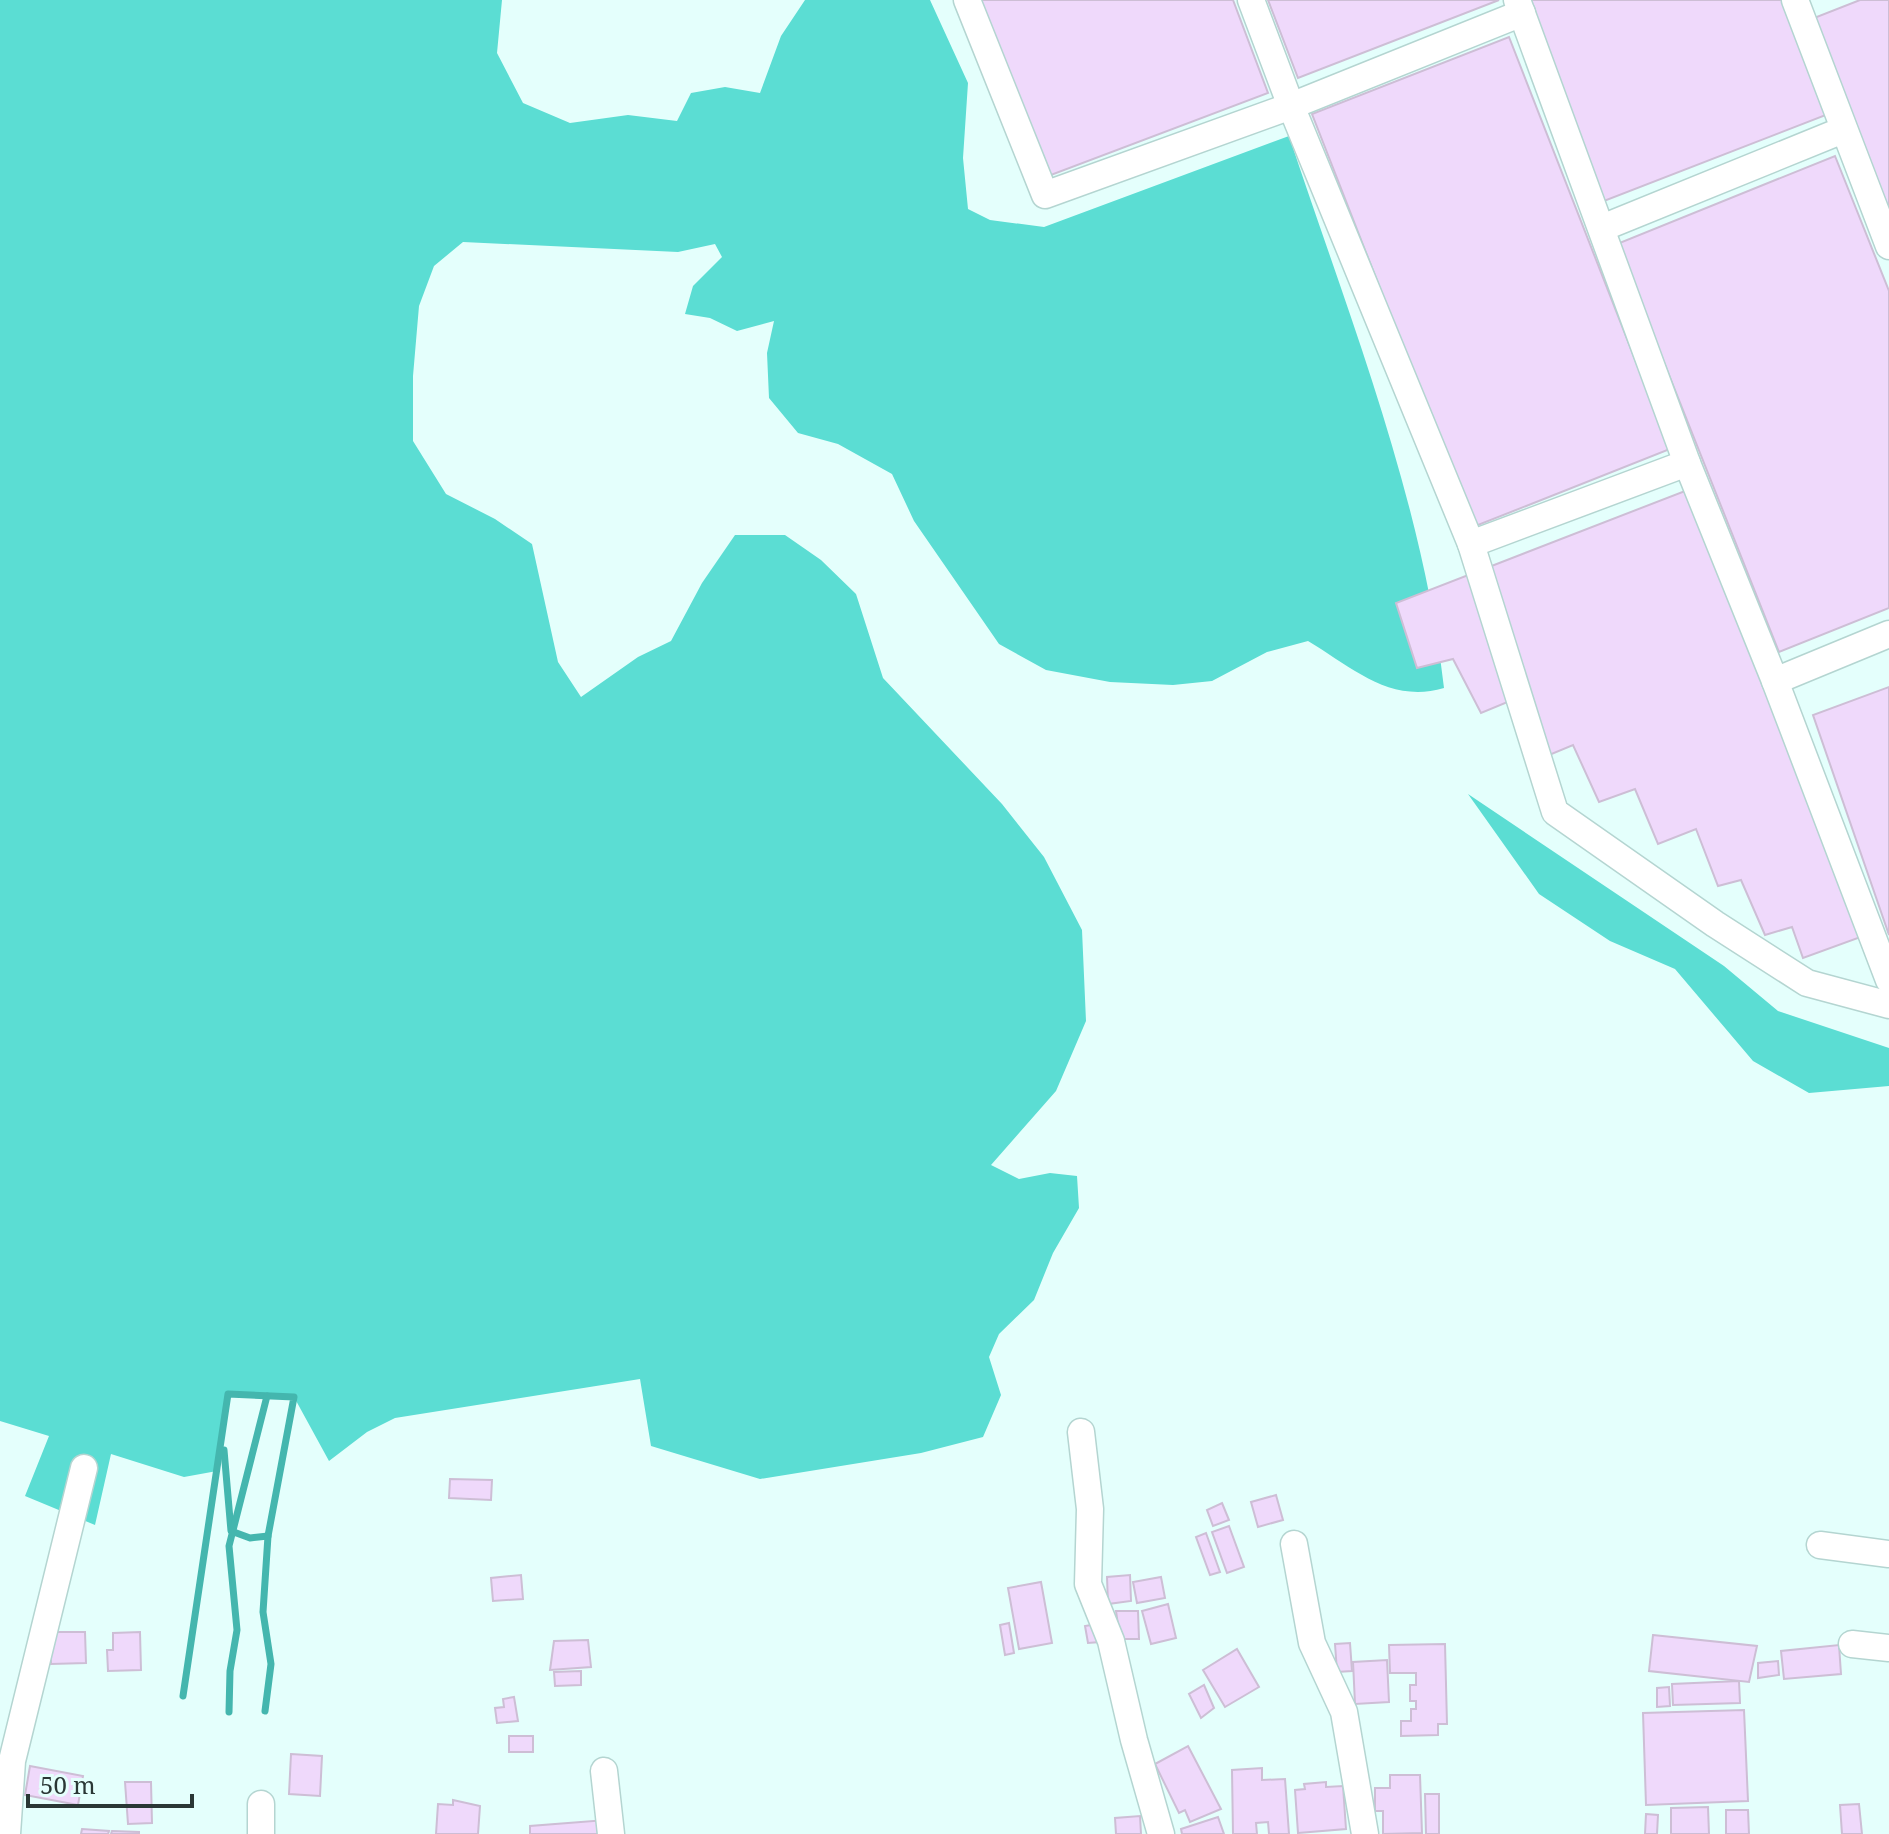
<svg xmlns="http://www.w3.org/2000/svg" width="1889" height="1834" font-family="'Noto Serif',serif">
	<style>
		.green { fill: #5bddd3 }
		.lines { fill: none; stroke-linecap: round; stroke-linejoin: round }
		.stream { stroke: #44b6ae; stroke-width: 7 }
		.building { fill: #efd9fb; stroke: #cdbed5; stroke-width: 2 }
		.minor-casing { stroke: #b4d5d1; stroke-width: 29 }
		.minor { stroke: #fff; stroke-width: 26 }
	</style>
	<rect width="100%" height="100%" fill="#e4fffc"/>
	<g class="green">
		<path d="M0,0H502L497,53L523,103L570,123L628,115L677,121L691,93L725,87L760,93L781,36L805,0H930L968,83L963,158L968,209L990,220L1044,227L1289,136C1349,317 1422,497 1444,688C1390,704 1353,668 1308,641L1267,652L1212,681L1173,685L1110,682L1046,670L999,644L914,521L892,474L838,444L798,433L769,398L767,353L774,321L737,331L710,318L685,314L693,286L722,257L715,244L678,252L463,242L434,266L419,306L413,376V441L446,494L495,519L532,544L558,662L581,697L638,657L671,641L702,583L735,535H785L821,560L856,594L883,678L1002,804L1044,857L1082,930L1086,1021L1056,1091L991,1165L1019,1179L1050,1173L1077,1176L1079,1208L1053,1253L1034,1300L999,1334L989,1357L1001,1395L983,1437L921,1453L760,1479L651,1446L640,1379L395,1418L367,1432L329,1461L294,1397L229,1394L217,1471L184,1477L111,1454L95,1525L25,1496L49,1436L0,1421Z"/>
		<path d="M1468,794L1724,966L1778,1011L1889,1048V1086L1809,1093L1753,1061L1675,969L1610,941L1539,894Z"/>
	</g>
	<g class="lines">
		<g class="stream">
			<path d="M224,1450L231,1531L250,1538L268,1536"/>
			<path d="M183,1696L228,1394L294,1397L268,1536L263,1612L271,1664L265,1711"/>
			<path d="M229,1712L230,1671L237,1630L229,1546L267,1396"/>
		</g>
	</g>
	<g class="building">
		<path d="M976,0H1233L1268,93L1043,178Z"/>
		<path d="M1268,0H1499L1298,78Z"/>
		<path d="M1528,0H1787L1831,113L1604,201Z"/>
		<path d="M1860,0H1889V212L1814,18Z"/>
		<path d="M1509,37L1670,449L1473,527L1312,114Z"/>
		<path d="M1835,156L1889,291V608L1779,652L1617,244Z"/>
		<path d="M1685,491L1869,934L1803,958L1792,927L1765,935L1741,880L1718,886L1696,829L1658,844L1635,789L1599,802L1573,745L1542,758L1517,698L1481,713L1453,659L1417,668L1396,603Z"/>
		<path d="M1889,687V935L1813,715Z"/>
		<path d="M450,1479L492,1480L491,1500L449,1498Z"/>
		<path d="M1276,1495L1283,1520L1258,1527L1251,1502Z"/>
		<path d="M1222,1503L1229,1520L1213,1526L1207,1510Z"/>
		<path d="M1229,1526L1244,1567L1227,1573L1212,1532Z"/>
		<path d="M1206,1533L1220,1572L1210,1575L1196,1537Z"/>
		<path d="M521,1575L523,1599L493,1601L491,1578Z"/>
		<path d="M1130,1575L1131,1601L1108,1604L1107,1577Z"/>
		<path d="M1161,1577L1165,1598L1137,1603L1133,1582Z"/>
		<path d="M1041,1582L1052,1643L1019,1649L1008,1588Z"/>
		<path d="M1168,1604L1176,1638L1151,1644L1142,1611Z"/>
		<path d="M1116,1611H1138L1139,1639H1120Z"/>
		<path d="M1009,1623L1014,1653L1005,1655L1000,1625Z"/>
		<path d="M1097,1624L1100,1642L1088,1643L1085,1626Z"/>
		<path d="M50,1632H85L86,1663L51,1664Z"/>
		<path d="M140,1632L141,1670L108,1671L107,1650H113V1633Z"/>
		<path d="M1653,1635L1757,1646L1749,1682L1649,1671Z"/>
		<path d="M588,1640L591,1667L550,1670L554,1641Z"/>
		<path d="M1350,1643L1352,1671L1337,1672L1335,1644Z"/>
		<path d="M1445,1644L1447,1724H1438V1735L1401,1736V1721H1411V1709H1416V1701H1410V1685H1416V1673H1390L1389,1645Z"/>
		<path d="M1839,1645L1841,1674L1784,1679L1781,1651Z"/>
		<path d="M1237,1649L1259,1687L1225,1707L1203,1670Z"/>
		<path d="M1387,1660L1389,1702L1355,1704L1353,1662Z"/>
		<path d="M1778,1661L1779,1675L1758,1678V1663Z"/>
		<path d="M581,1671V1685L555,1686L554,1672Z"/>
		<path d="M1739,1681L1740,1703L1673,1705L1672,1684Z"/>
		<path d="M1204,1685L1214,1708L1201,1718L1189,1694Z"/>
		<path d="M1669,1687L1670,1706L1657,1707V1688Z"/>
		<path d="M514,1697L518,1721L497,1723L495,1708L504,1707L503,1699Z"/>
		<path d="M1744,1710L1748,1801L1646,1805L1643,1713Z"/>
		<rect x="509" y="1736" width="24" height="16"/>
		<path d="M1188,1746L1221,1809L1190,1822L1185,1810L1179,1813L1155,1764Z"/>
		<path d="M291,1754L322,1756L320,1796L289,1794Z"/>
		<path d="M30,1766L83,1776L78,1805L25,1795Z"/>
		<path d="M1262,1768V1780L1285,1779L1289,1834H1269L1268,1822L1256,1823L1257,1834H1233L1232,1770Z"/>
		<path d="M1390,1775H1420L1422,1833L1383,1834V1811H1375V1788H1390Z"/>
		<path d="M125,1782H151L152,1823L128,1824Z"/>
		<path d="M1326,1782V1787L1343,1786L1346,1829L1298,1833L1295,1790L1305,1789L1304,1784Z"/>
		<path d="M1425,1794H1439V1834H1426Z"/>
		<path d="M453,1800L480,1806L478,1834H436L438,1804L453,1805Z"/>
		<path d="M1859,1804L1862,1834H1842L1840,1805Z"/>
		<path d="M1708,1807L1709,1834H1671V1808Z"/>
		<path d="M1726,1810H1748L1749,1834H1726Z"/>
		<path d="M1646,1814L1658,1815L1657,1834H1645Z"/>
		<path d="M1140,1816L1141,1834H1116L1115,1818Z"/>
		<path d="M1218,1817L1224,1834H1182L1181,1829Z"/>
		<path d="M606,1820L607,1834H530V1826Z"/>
		<path d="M82,1829L109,1831L108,1834H81Z"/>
		<path d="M112,1831L139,1832V1834H111Z"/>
	</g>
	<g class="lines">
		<g class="minor-casing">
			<g id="minor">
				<path d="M967,0L1045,195L1291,106L1522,13"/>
				<path d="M1251,0L1291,106L1471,544L1687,463"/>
				<path d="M1517,0L1687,463L1775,681L1889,634"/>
				<path d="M1795,0L1889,246"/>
				<path d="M1602,228L1843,130"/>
				<path d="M1471,544L1555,812L1715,924L1807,983L1889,1005"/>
				<path d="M1775,681L1889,980"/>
				<path d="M1081,1432L1090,1509L1088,1584L1111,1641L1134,1740L1161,1834"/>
				<path d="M1294,1544L1312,1643L1344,1712L1365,1834"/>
				<path d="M1820,1545L1889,1554"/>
				<path d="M1852,1644L1889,1648"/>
				<path d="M604,1771L611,1834"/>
				<path d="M7,1834L12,1761L84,1468"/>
				<path d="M261,1834V1804"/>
			</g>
		</g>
		<use href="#minor" class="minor"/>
	</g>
	<path d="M28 1794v12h164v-12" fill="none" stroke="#2a3735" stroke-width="4"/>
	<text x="40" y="1794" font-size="24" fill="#2a3735" stroke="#e4fffc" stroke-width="6" paint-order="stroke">50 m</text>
</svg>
